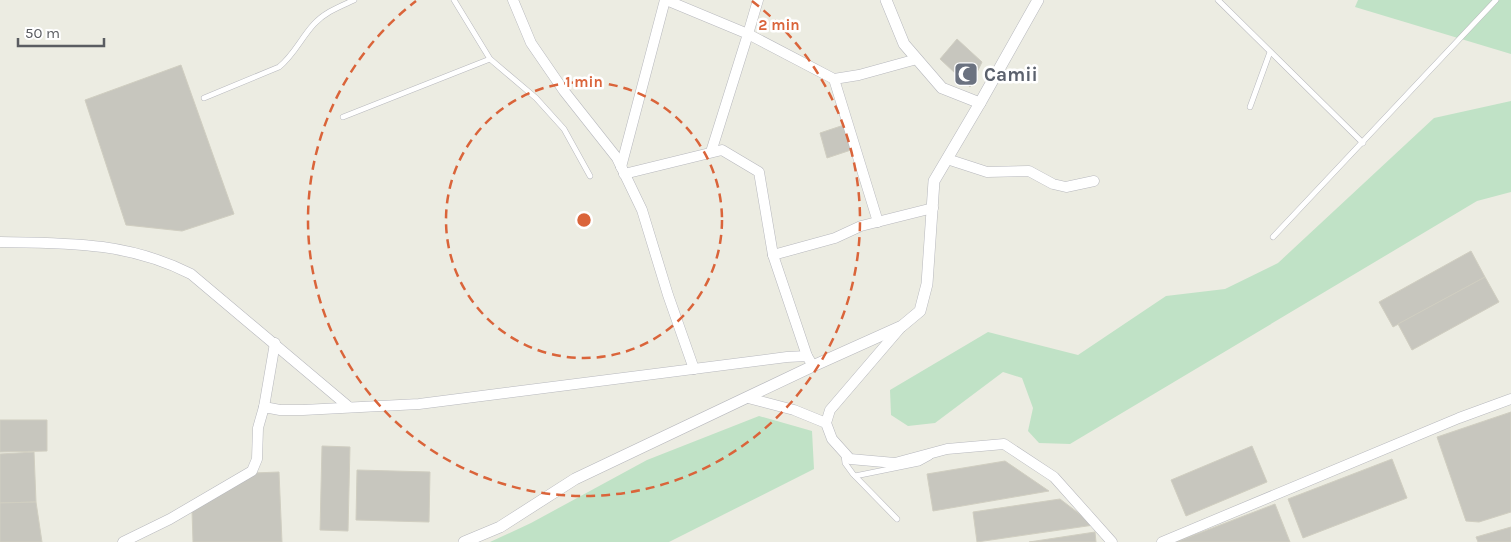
<svg xmlns="http://www.w3.org/2000/svg" width="1511" height="542" font-family="Karla,sans-serif">
	<style>
		.green { fill: #c0e2c6 }
		.building { fill: #c7c6be; stroke: #d0cec1 }
		.lines { fill: none; stroke-linecap: round; stroke-linejoin: round }
		.service-casing { stroke: #b7b8bd; stroke-width: 6 }
		.minor-casing { stroke: #b7b8bd; stroke-width: 11 }
		.tertiary-casing { stroke: #b7b8bd; stroke-width: 12 }
		.service { stroke: #fff; stroke-width: 5 }
		.minor { stroke: #fff; stroke-width: 10 }
		.tertiary { stroke: #fff; stroke-width: 11 }
		.ring { fill: none; stroke: #da643a; stroke-width: 2.5; stroke-dasharray: 9 6 }
		.labels { text-anchor: middle; stroke-width: 5; stroke-linejoin: round; paint-order: stroke }
		.worship-label { font-size: 19px; font-weight: bold; fill: #5b616d; stroke: #fff; text-anchor: start }
		.centre { fill: #da643a; stroke: #fff; stroke-width: 2.5 }
		.ring-label { font-size: 15px; text-anchor: middle; font-weight: bold; fill: #da643a; stroke: #fff; stroke-width: 5; stroke-linejoin: round; paint-order: stroke }
	</style>
	<rect width="100%" height="100%" fill="#ecece2"/>
	<g class="green">
		<path d="M1358,0H1511V54L1355,7Z"/>
		<path d="M1511,101V192L1477,201L1070,444L1039,443L1028,431L1033,408L1022,378L1003,372L935,423L908,426L891,415L890,390L988,332L1078,355L1166,296L1225,289L1278,263L1434,118Z"/>
		<path d="M759,416L812,431L814,469L669,542H490L531,523L647,460Z"/>
	</g>
	<g class="building">
		<path d="M957,39L982,62L970,87L940,59Z"/>
		<path d="M181,65L234,214L182,231L126,225L85,100Z"/>
		<path d="M844,125L851,150L827,158L820,133Z"/>
		<path d="M1471,251L1485,277L1393,327L1379,302Z"/>
		<path d="M1485,277L1499,302L1412,350L1398,324Z"/>
		<path d="M1511,412V512L1479,522L1466,521L1437,437Z"/>
		<path d="M0,420H47V451L0,452Z"/>
		<path d="M322,446L350,447L348,531L320,530Z"/>
		<path d="M1252,446L1267,482L1186,516L1171,480Z"/>
		<path d="M34,452L36,502L0,503V454Z"/>
		<path d="M1392,459L1407,498L1303,538L1288,499Z"/>
		<path d="M1005,461L1049,491L933,511L927,474Z"/>
		<path d="M357,470L430,472L429,522L356,520Z"/>
		<path d="M279,472L282,542H193L192,511L253,473Z"/>
		<path d="M1060,499L1094,525L977,542L973,512Z"/>
		<path d="M36,502L42,542H0V503Z"/>
		<path d="M1275,504L1290,542H1176Z"/>
		<path d="M1511,527V542H1478L1476,537Z"/>
		<path d="M1095,532L1096,542H1029Z"/>
	</g>
	<g class="lines">
		<g class="service-casing">
			<g id="service">
				<path d="M454,0L490,59L536,98L564,129L590,176"/>
				<path d="M1218,0L1363,143"/>
				<path d="M204,98L279,67C294,55 301,38 314,24C325,12 339,7 354,0"/>
				<path d="M1250,107L1270,52"/>
				<path d="M343,117L490,59"/>
				<path d="M1273,237L1496,0"/>
				<path d="M844,455L845,463L853,474L897,519"/>
				<path d="M855,476L919,463L930,457"/>
			</g>
		</g>
		<g class="minor-casing">
			<g id="minor">
				<path d="M513,0L531,43L564,91L617,158L642,210L668,295L694,369"/>
				<path d="M666,0L748,34L711,152"/>
				<path d="M758,0L748,34L834,79L859,75L917,59"/>
				<path d="M834,79L878,222"/>
				<path d="M947,159L987,172L1029,171L1053,184L1066,187L1094,181"/>
				<path d="M621,167L665,0"/>
				<path d="M624,174L722,150L759,172L773,255L807,356"/>
				<path d="M0,242C69,243 128,242 191,274L349,407"/>
				<path d="M773,255L835,238L861,226L933,208"/>
				<path d="M902,326L830,410L826,423L832,439L850,459L895,463L947,449L1004,444L1054,477L1112,542"/>
				<path d="M748,398L794,410L826,423"/>
				<path d="M264,407L275,343"/>
				<path d="M123,542L170,519L252,471L257,459L258,428L264,407L280,410H303L419,404L787,357L807,356L813,366"/>
				<path d="M1162,542L1459,418L1511,399"/>
			</g>
		</g>
		<g class="tertiary-casing">
			<g id="tertiary">
				<path d="M980,103L1038,0"/>
				<path d="M464,542L500,527L575,479L813,366L902,326L920,311L927,284L934,181L980,103L942,88L904,44L886,0"/>
			</g>
		</g>
		<use href="#service" class="service"/>
		<use href="#minor" class="minor"/>
		<use href="#tertiary" class="tertiary"/>
	</g>
	<g class="ring">
		<circle cx="584" cy="220" r="138"/>
		<path d="M752 1A276 276 0 1 1 416 1"/>
	</g>
	<defs>
		<g id="mosque-square" transform="scale(1.25)"><rect x="-9" y="-9" width="18" height="18" rx="4" fill="#6b7280" stroke="#fff"/><path d="M3.5-4.9A6 6 0 1 0 3.5 4.9A5 5 0 1 1 3.5-4.9Z" fill="#fff"/></g>
	</defs>
	<g fill-rule="evenodd">
		<use href="#mosque-square" x="966" y="74"/>
	</g>
	<g class="labels">
		<g class="worship-label">
			<text x="984" y="81">Camii</text>
		</g>
	</g>
	<circle cx="584" cy="220" r="8" class="centre"/>
	<g class="ring-label">
		<text x="779" y="30">2 min</text>
		<text x="584" y="87">1 min</text>
	</g>
	<path d="M18 38v8h86v-8" fill="none" stroke="#5a5c61" stroke-width="2.5"/>
	<text x="25" y="38" font-size="15" fill="#5a5c61" stroke="#ffffff" stroke-width="4" paint-order="stroke">50 m</text>
</svg>
